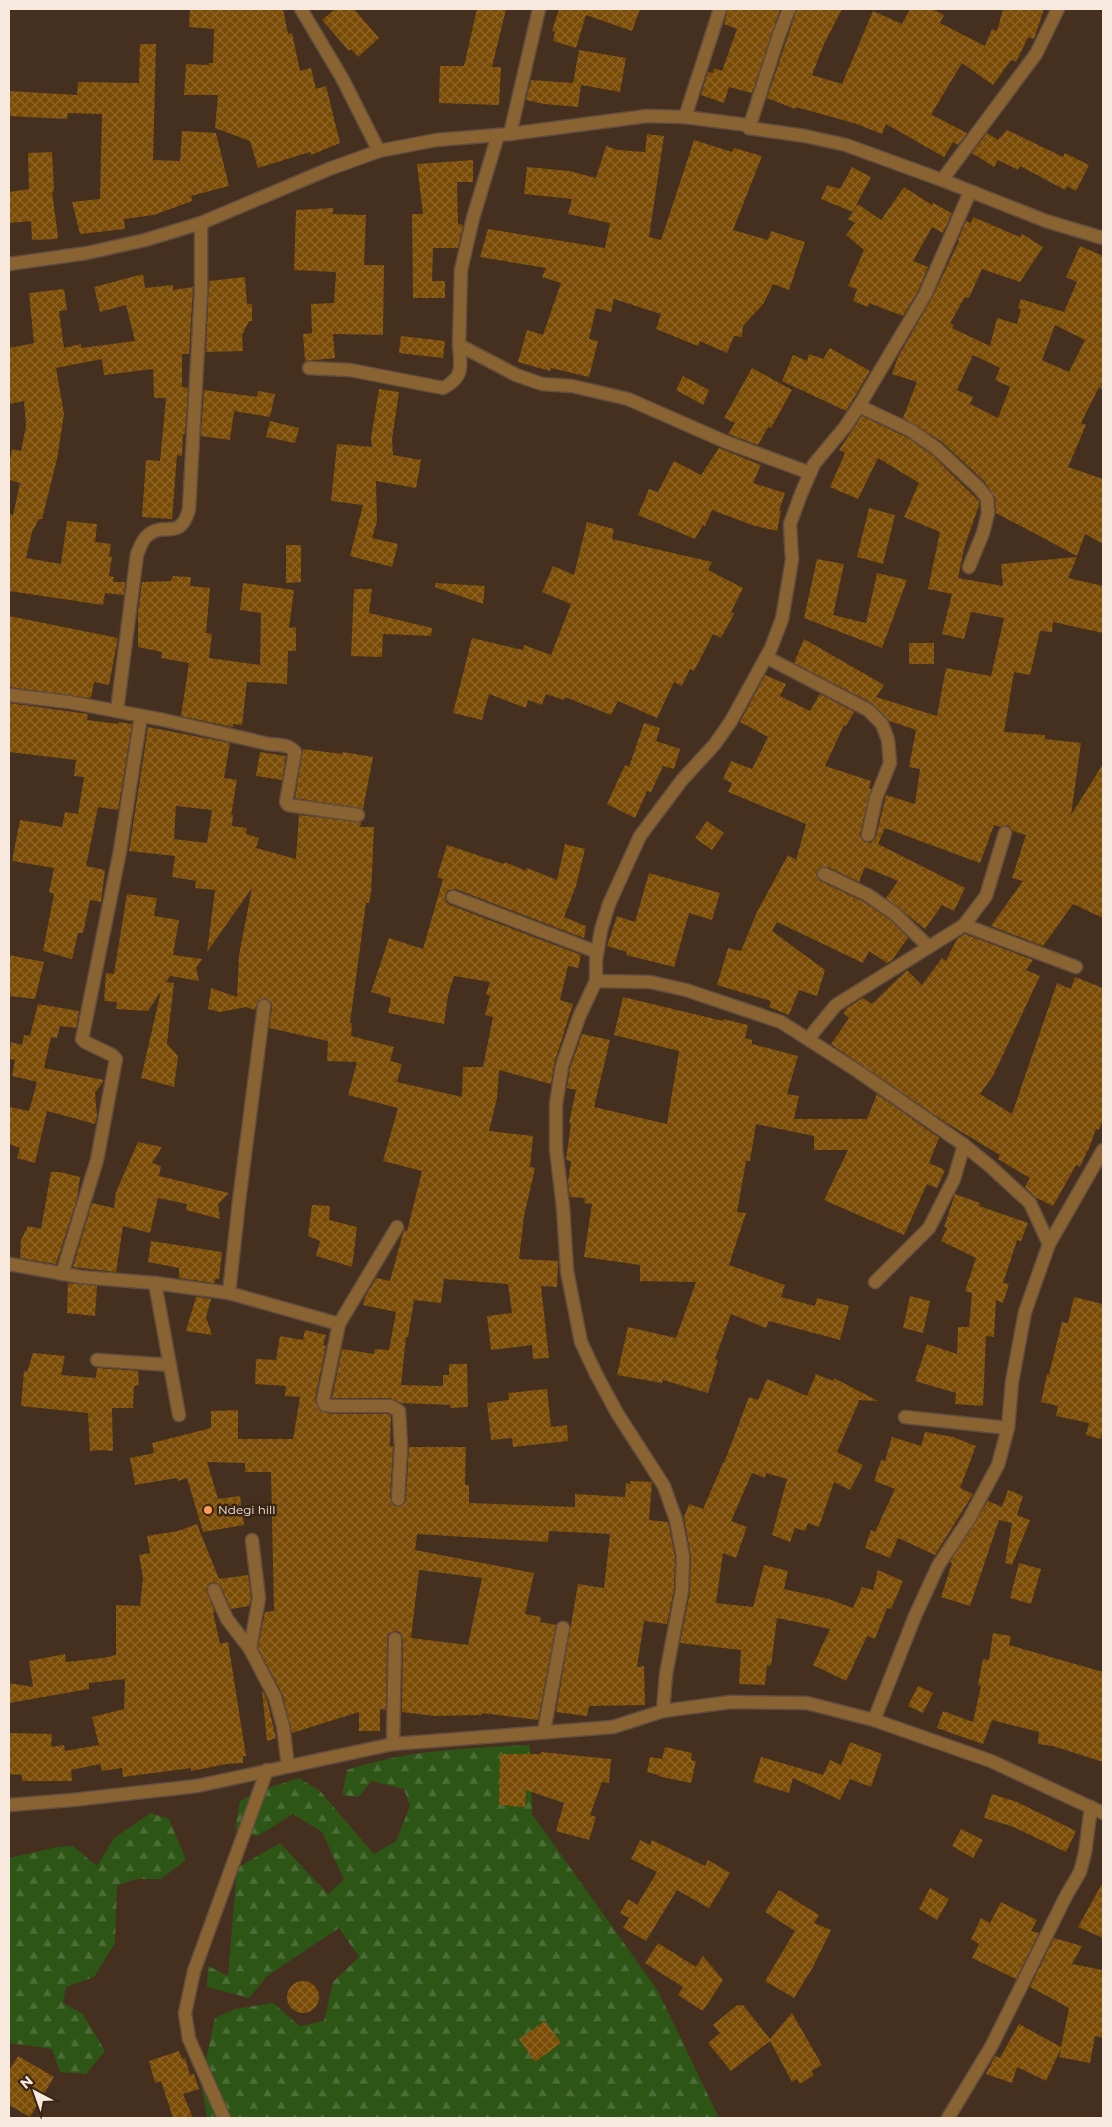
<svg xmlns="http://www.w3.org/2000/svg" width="1112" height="2127" font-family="Montserrat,sans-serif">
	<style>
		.forest { fill: url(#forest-firs) }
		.building { fill: url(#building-cross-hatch); fill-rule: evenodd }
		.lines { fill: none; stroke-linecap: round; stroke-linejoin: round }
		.minor-casing { stroke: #624d3e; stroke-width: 15 }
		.minor { stroke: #8a6333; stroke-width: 12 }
		.poi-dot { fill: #fe9c57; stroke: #3a2515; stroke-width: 2 }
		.labels { text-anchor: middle; stroke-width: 5; stroke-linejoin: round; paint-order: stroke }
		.poi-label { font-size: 12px; fill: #f8e9df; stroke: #3a2515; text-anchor: start }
	</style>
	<defs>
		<pattern id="forest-firs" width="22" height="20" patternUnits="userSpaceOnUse" patternTransform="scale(1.25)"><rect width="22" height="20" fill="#2d5515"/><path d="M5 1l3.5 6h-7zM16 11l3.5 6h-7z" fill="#4c6d37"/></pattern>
		<pattern id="building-cross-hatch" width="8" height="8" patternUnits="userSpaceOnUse" patternTransform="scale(1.25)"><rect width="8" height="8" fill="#7a4c05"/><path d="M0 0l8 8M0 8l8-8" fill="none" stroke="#8e6629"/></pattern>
	</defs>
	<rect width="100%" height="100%" fill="#452f1f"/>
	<g class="forest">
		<path d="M530,1745L532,1814L658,1991L719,2118H207L201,2083L215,2018L235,2009L273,2003L300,2026L324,2021L333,1982L359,1957L339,1928L267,1976L249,1998L207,1987L208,1966L228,1976L237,1868L280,1843L328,1894L344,1880L322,1832L293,1814L258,1836L235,1829L240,1801L259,1791L299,1778L320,1791L374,1854L396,1841L410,1806L404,1789L371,1781L359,1797L342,1795L347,1770C406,1750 468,1748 530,1745Z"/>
		<path d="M151,1813L169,1819L186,1860L161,1879H136L117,1886L115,1943L94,1977L66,1987L63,2003L83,2014L105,2051L86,2074L60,2072L52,2049L9,2043V1858L57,1847L73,1846L97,1866L114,1838Z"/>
	</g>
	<g class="building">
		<path d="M190,9H283L288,34L292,33L300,71L311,68L316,89L326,86L340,143L311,155L310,152L258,168L250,141L215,128L218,95H184L186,64L209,65V63H213L214,29L189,27Z"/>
		<path d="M335,9H354L379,38L358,57L351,49L349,51L322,20Z"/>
		<path d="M477,9H506L492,67H501L499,105L439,103L440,66H464Z"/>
		<path d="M559,9H640L632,31L586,15L576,48L553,41L555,32L552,31Z"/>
		<path d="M728,9H780L752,93L729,87L724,103L701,95L708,72L713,73L714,68L722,71L737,29L724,24Z"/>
		<path d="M797,9H842L824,44L812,75L842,84L873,11L902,24L910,9H932L944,15L940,23L985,46L992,29L997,31L1003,9H1044L1034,39L1028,37L1016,62L1011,60L993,85L962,63L932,113V115L967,133L958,145L953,142L944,157L886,124L882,134L857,124L796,107L795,109L767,98Z"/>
		<path d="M140,44H156L153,160L180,161L182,131L216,133L229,186L191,196L192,201L154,215L124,219L125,229L80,234L72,202L100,199L102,114L68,113L67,119L9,116V91L77,95L78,82L139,83Z"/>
		<path d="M579,50L626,58L620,92L581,85L578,107L544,104L526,100L531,80L573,83Z"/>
		<path d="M1007,130L1063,157L1065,153L1089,165L1076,191L1067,186L1065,190L1020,166L1018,170L998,160L994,167L972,153L987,133L998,140Z"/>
		<path d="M647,134L664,136L649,237L661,240L694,140L732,152L734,148L762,156L733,230L768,240L771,231L805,242L789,290L773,284L764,303L743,326L742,337L734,336L727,353L700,341L698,346L656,329L661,314L614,299L611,312L596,308L589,339L598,341L589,377L551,368L550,371L518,362L527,330L543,335L561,283L542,277L546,268L480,257L488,229L605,248L610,223L568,214L572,199L524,194L527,167L569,171L596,178L606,146L618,150L645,152Z"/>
		<path d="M52,152L54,191L52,192L58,236L57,239L32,240L31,221L9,223V192L29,189L28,153Z"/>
		<path d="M473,160V182H457L458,224L463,225L458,248H433L432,281H445V298H413L412,214H423L417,164Z"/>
		<path d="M852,167L871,177L853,211L858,204L881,220L904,187L932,205L933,203L952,213L943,233L932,227L913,261L928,267L918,291L903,316L869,303L868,307L853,301L857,289L848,286L864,250L846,235L855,223L848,219L853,212L821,199L827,185L840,189Z"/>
		<path d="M334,208L332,214L366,215L364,265H384L383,335L333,334L335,358L305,361L303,334L312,333L311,304L334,303L336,272L294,270L296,210Z"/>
		<path d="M973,217L1020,237L1022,234L1043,247L1020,282L982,269L969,298L965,297L950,323L954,325L952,328L990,346L997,318L1017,324L1021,309L1018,308L1021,299L1064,312L1077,282L1066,277L1080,246L1103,256V390L1099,387L1081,423L1086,425L1068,467L1103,479V544L1085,534L1077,556L996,513L995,497L984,481L941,441L903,418L917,382L892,374L898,357L932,298L959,241L958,240L966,221L971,223ZM1055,325L1085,340L1069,372L1042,360ZM973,355L1000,368L995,380L1010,387L998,418L970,404L973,397L957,390Z"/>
		<path d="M143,274L145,288L173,285V290L193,287L189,354H182V387L188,388L185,434H183L182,456L177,455L172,519L142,517L146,460L160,461L166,398H154L153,369L104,375L102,359L56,368L64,414L57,459L42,519H39L32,532L26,558L61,564L67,521L97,524L95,542L111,544L109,556L112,557L109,576L114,577L113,582H125L124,595L105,593L103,605L9,591V514L13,515L20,483L9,480V465L12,449L21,451L26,426L24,401L9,404V348L34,343L29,293L64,289L67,310L59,311L64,348L81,344V348L135,341L126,305L100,312L94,287Z"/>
		<path d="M245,277L247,304H252V321H249L242,335L243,351L206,352L209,281Z"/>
		<path d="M401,336L445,341L443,358L399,353Z"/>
		<path d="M830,348L870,371L846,411L782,381L793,355L807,361L809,354L823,359Z"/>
		<path d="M752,368L792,390L771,428L768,427L758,445L728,434L735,423L724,418Z"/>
		<path d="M683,376L709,390L703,405L676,390Z"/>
		<path d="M379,389L399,392L392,439L393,455L421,460L416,488L376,481L377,521L372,538L398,544L392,567L350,556L363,505L331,501L337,444L372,447L371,438Z"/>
		<path d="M204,390L257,397L258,391L275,394L270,417L234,411L230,440L201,436Z"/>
		<path d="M862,416L906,437L931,454L979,501V505L964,548L958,578L1003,586L1001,564L1077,557L1068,578L1103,586V633L1053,622L1052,632L1040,631L1030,675L1014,672L1004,732L1045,735V739L1081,743L1071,815L1103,764V918L1073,904L1043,946L991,926L1023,881L1012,878L1026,835L1013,831L1008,825L1000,827L994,825L980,863L885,828L878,844L965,888L954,911L942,905L925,929L886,898L898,881L865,867L859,882L828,867L819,868L816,875L820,881L864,902L890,920L908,938L892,960L887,963L869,951L863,963L777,922L772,931L825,970L817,996L799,990L789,1015L769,1007L771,1001L717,985L728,948L741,951L757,912L788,855L796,860L806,824L728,792L732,783L723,779L731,761L752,769L768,737L740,722L765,675L786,684L780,696L810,711L820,694L854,712L846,726L844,725L825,766L871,781L869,789H871L860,834L863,841L871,843L876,837L886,795L915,804L920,769L909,767L916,730L890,721L872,703L794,663L804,639L884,685L876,697L937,716L946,668L991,676L1004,618L971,612L964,639L942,634L952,594L928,589L940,532L904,517L919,483L878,458L858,499L830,487L845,453L839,450Z"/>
		<path d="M270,421L299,428L295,443L266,437Z"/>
		<path d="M719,448L761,465L753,483L785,493L779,511H781L777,531L752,525L712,510L705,526L703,525L695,539L638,515L649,489L658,492L674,461L701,475Z"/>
		<path d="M869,508L895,515L883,564L857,557Z"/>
		<path d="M587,522L614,529L612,539L712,562L708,570L743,588L731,612L734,614L721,638L713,634L694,671L690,669L682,686L674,682L657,718L618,701L611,715L565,697L564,700L546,694L542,705L528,700L526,708L489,694L482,720L453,713L472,638L523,650L524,645L551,655L571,604L542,592L553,566L574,575Z"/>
		<path d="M286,545H301V582L286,583Z"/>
		<path d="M817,559L844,564L833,615L866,623L877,573L907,580L882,648L804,618Z"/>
		<path d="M173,576L191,577L190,586L210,588L206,633L212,634L209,658L260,665L261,613L240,610L243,583L294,590L289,628L296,627V651H288L287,684L247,682L242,725L233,724V727L181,716L189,663L161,658L162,652L138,647V613L142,582L171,581Z"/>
		<path d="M436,583L485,586L483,604L435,587Z"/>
		<path d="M354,589H372L369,613L432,628L431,636L383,634L382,657L351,656Z"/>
		<path d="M9,616L118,638L109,685L94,682L91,698L9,687Z"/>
		<rect x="909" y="643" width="25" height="21"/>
		<path d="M9,703L88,714L87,720L118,724L119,722L132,724L118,810L98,807L86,866L105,870L101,902L90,900L83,933H78L72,959L43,951L54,894L49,892L54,868L12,861L20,820L62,827L65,812L78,814L84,777L74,776L76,760L9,752Z"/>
		<path d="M644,723L660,728L656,741L680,749L674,769L663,766L651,792L647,791L635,818L607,804L625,765L629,767Z"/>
		<path d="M148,727L230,743L224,778L237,780L231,815H233L232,826L247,828L246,834L259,838L256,848L296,859L299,815L361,822L360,827H374L371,894L369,903H366L350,1023H352L351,1036L394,1047L390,1061L402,1064L397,1082L462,1097L463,1067H483L493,1017L485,1015L490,996L486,994L490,982L454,976L448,995L444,1024L388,1013L391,998L371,992L389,938L423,949L443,879L437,877L447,845L504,864L505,862L526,871L527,868L557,880L565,844L585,849L576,886L564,917L586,926L584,938L456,889L448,890L445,895L446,902L450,905L581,955L578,968L568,966L560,1000L573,1004L554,1064L551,1084L499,1070L497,1098L489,1131L533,1136L530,1167L535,1168L524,1216L519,1259L558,1261L557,1287L541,1286L549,1358L533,1359L532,1345L491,1350L487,1316L512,1313L508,1284L444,1279L441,1303L414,1300L408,1337H406L401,1385L443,1386V1375H449V1364H467L468,1407L451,1408L450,1405L401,1403L390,1398H332L342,1349L374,1354L375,1349L389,1350L396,1312L363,1305L365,1297L376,1278L390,1281L403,1233L404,1230L407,1231L422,1171L383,1161L398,1108L348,1095L357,1062L327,1061L328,1041L269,1028L272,1007L271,1002L266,998L258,1001L255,1010L246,1007L220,1012L208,1009L211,988L237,997L239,955L252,888L207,952L215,890L195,888L196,881L172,877L175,856L129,851ZM176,806L212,810L207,843L174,839Z"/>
		<path d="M303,749L342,754L343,752L373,757L363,809L295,798Z"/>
		<path d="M260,752L286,756L282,780L256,776Z"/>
		<path d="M707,821L724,833L712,850L695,838Z"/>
		<path d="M649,873L720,893L712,920L689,913L674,967L626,955L627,952L607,946L617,916L635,922Z"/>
		<path d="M127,894L157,898L154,916L179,920L173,955L202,959L196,968L199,981L170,976L166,982L174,983L167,1044L178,1056L174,1087L141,1078L161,991L148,1011L116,1009L117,1002L104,1001L106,973L114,974Z"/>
		<path d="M965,934L1033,960L1026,970L1040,976L993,1076L980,1094L1012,1114L1057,983L1071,989L1075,977L1103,988V1120L1099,1130L1096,1129L1088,1151H1087L1080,1167L1076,1165L1053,1206L1035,1197L1025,1187L1030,1178L998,1159L1000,1155L945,1122L831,1044L849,1018L843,1013L847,1008L863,998L872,1004L907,970L922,985L942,958L946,961L957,939Z"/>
		<path d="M9,955L44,962L35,999L9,996Z"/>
		<path d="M623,997L723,1021V1019L748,1025L745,1038L752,1040V1044L798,1056L787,1094L799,1096L794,1119H867L877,1094L939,1138L929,1163L945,1170L937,1188L927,1184L904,1235L824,1200L848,1150H814V1136L756,1124L750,1161H746L737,1212L746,1213L729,1265L785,1285L781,1297L815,1306L817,1298L849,1306L840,1340L769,1321L766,1328L731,1314L715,1359L718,1360L708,1393L663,1380L662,1383L617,1375L628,1327L676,1338L696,1282L640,1281V1265L584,1257L592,1204L584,1203L585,1198L570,1197L568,1183L571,1161L566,1160L571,1123H569L576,1090L567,1088L570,1068L582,1034L610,1040L594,1107L667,1124L679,1051L614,1035Z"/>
		<path d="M38,1004L79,1011L76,1028L60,1026L57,1038L51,1037L44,1068L104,1080L95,1093L97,1116L95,1124L47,1111L35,1163L17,1158L20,1148L9,1144V1107L29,1111L37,1082L12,1076L15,1060L9,1059V1054L11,1042L22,1045L24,1035L30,1036Z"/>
		<path d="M138,1142L162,1147L152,1163L161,1166L159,1176L229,1193L218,1204L220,1219L186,1210L187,1204L158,1198L150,1233L123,1226L116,1272L73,1267L92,1203L114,1208L116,1192Z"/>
		<path d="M51,1172H60L80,1177L77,1199L56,1264L20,1258L21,1240L28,1226L41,1229Z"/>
		<path d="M955,1194L980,1203L979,1206L1028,1223L1021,1241L1017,1240L1012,1256L1003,1283L1009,1284L1003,1303L996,1300L994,1337L986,1336L983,1406L955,1404L956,1393L915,1381L927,1344L957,1354L958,1327H969L972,1293L965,1291L976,1258L941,1241L947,1228L944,1227Z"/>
		<path d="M312,1205L330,1206L329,1220L357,1227L352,1267L316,1256L320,1241L308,1236Z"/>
		<path d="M151,1241L222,1252L219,1279L216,1278L214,1283L179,1278V1268L148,1262Z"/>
		<path d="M68,1283L97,1286L95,1316L67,1313Z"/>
		<path d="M910,1296L930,1301L923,1333L903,1328Z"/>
		<path d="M196,1297L211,1299L206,1317L212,1335L186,1331Z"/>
		<path d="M1074,1297L1103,1304V1428L1101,1439L1086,1435L1089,1423L1056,1416L1058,1406L1041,1402L1047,1374H1049L1062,1322L1068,1323Z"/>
		<path d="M305,1330L326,1335L323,1345L326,1346L315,1398L320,1411L332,1414H388L391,1416L390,1446L393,1447L390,1499L394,1506H401L406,1500L409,1447H466L465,1485H469V1503L575,1507V1494L625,1497L626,1483L630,1484V1481L652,1482L649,1520L668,1522L675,1557L674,1589L667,1624L644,1621L637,1667L644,1666L645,1705L589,1706L587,1716L556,1712L578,1584L604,1588L610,1534L549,1531L548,1542L417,1534L415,1550L534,1573L525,1614L541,1617L540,1622L556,1625L538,1720L482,1713V1715L435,1716L402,1712L403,1639L400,1632L395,1631L388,1634L387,1639L386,1710L380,1709V1731H359V1712L292,1733L283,1695L258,1648L265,1612L274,1611L271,1472H245V1463L207,1462L218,1499L240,1496L244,1525L203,1532L187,1478L178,1481L177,1478L135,1485L130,1458L154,1453L152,1443L211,1428V1411L238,1410V1439H293L300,1397L285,1396L286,1386L255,1384L256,1359L276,1360L280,1336L303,1340ZM419,1570L482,1578L468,1645L411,1638Z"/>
		<path d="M33,1353L65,1356L61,1375L96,1378L97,1368L138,1371L139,1385L134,1386L133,1408H112L113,1451L98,1450L90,1451L88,1413L21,1406L24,1371L27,1372Z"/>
		<path d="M816,1374L833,1381L834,1378L878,1401L857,1400L859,1401L837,1452L863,1465L850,1490L834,1482L819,1527L808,1523L805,1531L795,1528L790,1542L772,1535L787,1479L766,1473L765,1478L752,1473L731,1521L747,1527L736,1558L723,1553L716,1603L753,1607L764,1565L788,1571L784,1589L829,1599L853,1608L862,1587L873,1590L878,1570L903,1581L891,1609L887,1608L875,1639L867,1636L846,1681L813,1665L830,1629L777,1618L771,1666L767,1665L765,1685L739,1684L741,1650L680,1643L690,1592L691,1556L684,1517L689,1504L703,1509L723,1463H724L749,1397L758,1400L767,1379L807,1396Z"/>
		<path d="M547,1389L551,1427L567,1425L568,1441L513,1447L512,1438L491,1440L487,1403L509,1400L508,1393Z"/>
		<path d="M925,1432L953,1437L976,1446L960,1488L973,1494L935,1555L898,1538L890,1558L865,1548L871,1530L875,1532L895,1489L874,1481L881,1460L885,1461L892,1437L921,1446Z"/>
		<path d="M1008,1490L1023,1496L1017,1515L1030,1520L1012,1565L1005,1563L1012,1523L999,1520L970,1606L941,1597L952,1563L950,1562L988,1501L1002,1507Z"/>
		<path d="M197,1524L219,1579L248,1575L251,1598L249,1606L231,1609L221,1587L215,1582L210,1583L206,1590L215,1612H213L220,1644L228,1642L246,1756H243V1763L226,1764L191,1771V1768L123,1777L122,1768L102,1771L100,1764L71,1770L72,1781H22V1775L9,1774V1733L52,1734L51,1747L64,1745L65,1751L99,1745L92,1717L124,1709L125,1679L89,1683V1689L9,1703V1683L33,1687L29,1661L65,1654L66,1662L103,1658L116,1655V1605L140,1606L143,1578L139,1555L150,1553L147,1536L178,1531Z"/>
		<path d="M1019,1563L1041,1569L1031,1604L1010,1598Z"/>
		<path d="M993,1633L1011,1636L1009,1645L1103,1672V1762L1053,1746L1038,1744L1039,1732L992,1720L983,1744L937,1728L943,1711L973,1722L981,1686L978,1685L983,1659L989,1660Z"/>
		<path d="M918,1686L933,1693L923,1713L908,1706Z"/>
		<path d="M262,1690L267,1700L276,1738L267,1741Z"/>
		<path d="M850,1742L882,1754L871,1787L850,1779L840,1800L793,1778L789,1793L753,1782L761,1757L823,1775L830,1760L841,1765Z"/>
		<path d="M665,1747L692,1753L691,1760L696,1761L691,1783L658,1776L659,1775L647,1772L650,1757L662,1759Z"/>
		<path d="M541,1752L611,1759L609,1783L602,1782L590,1815L596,1817L589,1840L556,1831L564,1803L526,1790L525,1807L499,1805L500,1754H541Z"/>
		<path d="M992,1794L1017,1802L1076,1831L1066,1852L1011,1826L984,1818Z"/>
		<path d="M961,1829L983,1840L973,1858L952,1846Z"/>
		<path d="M640,1840L650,1845L652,1840L705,1866L708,1860L730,1873L709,1908L677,1890L646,1941L623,1928L629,1918L620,1913L628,1899L637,1905L657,1872L631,1859Z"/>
		<path d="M1103,1882V1938L1078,1927Z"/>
		<path d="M930,1888L949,1899L937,1920L919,1909Z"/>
		<path d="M779,1890L819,1915L814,1923L831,1930L813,1967L794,1998L765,1981L795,1931L765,1912Z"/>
		<path d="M1001,1902L1037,1920L1031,1931L1039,1933L1016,1979L972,1958L979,1944L971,1939L981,1918L990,1923Z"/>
		<path d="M1054,1938L1082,1946L1072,1964L1103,1970V2038L1095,2036L1090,2063L1059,2057L1061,2048L1046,2081L1017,2067L1012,2083L986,2074L995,2056L1000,2058L1019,2024L1061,2047L1069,2008L1030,1987Z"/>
		<path d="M658,1943L696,1967L703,1956L723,1980L703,2011L678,1995L683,1987L645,1963Z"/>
		<circle cx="303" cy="1997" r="16"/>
		<path d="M737,2005H743L770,2039L792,2013L822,2065L811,2071L814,2075L800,2084L797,2079L792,2082L770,2041L731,2071L708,2043L720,2033L713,2025Z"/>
		<path d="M545,2021L561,2043L535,2062L519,2039Z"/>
		<path d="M179,2051L182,2059L185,2058L190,2075L194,2074L199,2089L183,2094L193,2118H173L161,2081L155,2083L149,2061Z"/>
		<path d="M18,2056L54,2077L30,2117L9,2105V2071Z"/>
	</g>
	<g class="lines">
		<g class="minor-casing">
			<g id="minor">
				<path d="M301,9L342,78L379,151"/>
				<path d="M685,117L720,9"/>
				<path d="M749,128L779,35L789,9"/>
				<path d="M510,134L539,9"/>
				<path d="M498,135L473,218L461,270L459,345L516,375L542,384L572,386L628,399L726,442L810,473"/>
				<path d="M942,180L1036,54L1058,9"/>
				<path d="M9,264L87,253L145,240L201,223L329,169L379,151L436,140L510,134L647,116L685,117L747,125L749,128L805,136L846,145L942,180L1046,221L1103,238"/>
				<path d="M309,368L350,370L443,388C464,377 461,367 459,345"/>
				<path d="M859,406L910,430L936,448L978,487L987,498L988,513L983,533L969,567"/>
				<path d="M766,657L868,710L882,724L888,740L890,763L876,798L868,835"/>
				<path d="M9,695L69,702L164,720L269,744C279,745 289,744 295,752L286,802L288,805L358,815"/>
				<path d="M117,711L137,554C140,548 142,540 147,536C163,520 180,543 189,509L201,292V223"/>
				<path d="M824,874L868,895L895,914L929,947"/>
				<path d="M453,897L597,952"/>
				<path d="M964,925L1076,967"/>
				<path d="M596,981L650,982L686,990L781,1022L859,1072L964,1145L991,1167L1030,1203L1049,1244"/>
				<path d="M808,1039L836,1005L964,925L986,896L1005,833"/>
				<path d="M9,1264L81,1277L155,1283L229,1293L339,1324L397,1227"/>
				<path d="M62,1274L97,1160L116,1059L112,1055L85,1042L82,1039L120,851L141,716"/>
				<path d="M875,1282L929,1228L954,1179L964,1145"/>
				<path d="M155,1283L179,1415"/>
				<path d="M229,1293L239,1201L264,1006"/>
				<path d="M339,1324L323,1400L325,1405L333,1406H390L399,1411L401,1447L398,1499"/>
				<path d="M97,1360L170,1365"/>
				<path d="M905,1417L1008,1428"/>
				<path d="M214,1590L227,1619L250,1649L275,1697L283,1726L288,1766"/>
				<path d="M250,1649L259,1598L252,1540"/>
				<path d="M663,1711L666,1674L682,1590L683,1556L676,1520L664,1486L617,1413L596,1374L581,1342L567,1271L563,1207L556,1149V1104L562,1066L579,1017L596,981V960L601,930L609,904L640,836L682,780L715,744L731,721L771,648L782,619L792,560L790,524L801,494L814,464L845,427L859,406L925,295L970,192"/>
				<path d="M874,1720L915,1616L938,1566L969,1519L998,1465L1008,1428L1012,1382L1025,1312L1049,1244L1103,1150"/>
				<path d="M544,1731L563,1628"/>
				<path d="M393,1744L395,1639"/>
				<path d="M9,1805L72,1800L197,1786L393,1744L613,1727L663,1711L731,1702L807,1703L874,1720L991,1761L1103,1813"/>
				<path d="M224,2118L189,2039L185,2013L194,1971L267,1770"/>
				<path d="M948,2118L991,2047L1066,1896L1080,1872L1085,1853L1091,1807"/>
			</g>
		</g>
		<use href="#minor" class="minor"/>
	</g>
	<circle class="poi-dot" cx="208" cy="1510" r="5"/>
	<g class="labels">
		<g class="poi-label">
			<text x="218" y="1514">Ndegi hill</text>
		</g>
	</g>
	<rect width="1112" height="2127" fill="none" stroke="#f8e9df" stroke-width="20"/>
	<g transform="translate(35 2092) rotate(319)" stroke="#3a2515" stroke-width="4" paint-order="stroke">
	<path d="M0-4L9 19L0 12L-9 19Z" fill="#f8e9df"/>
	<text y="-8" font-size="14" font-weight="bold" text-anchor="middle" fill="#f8e9df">N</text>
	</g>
</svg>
